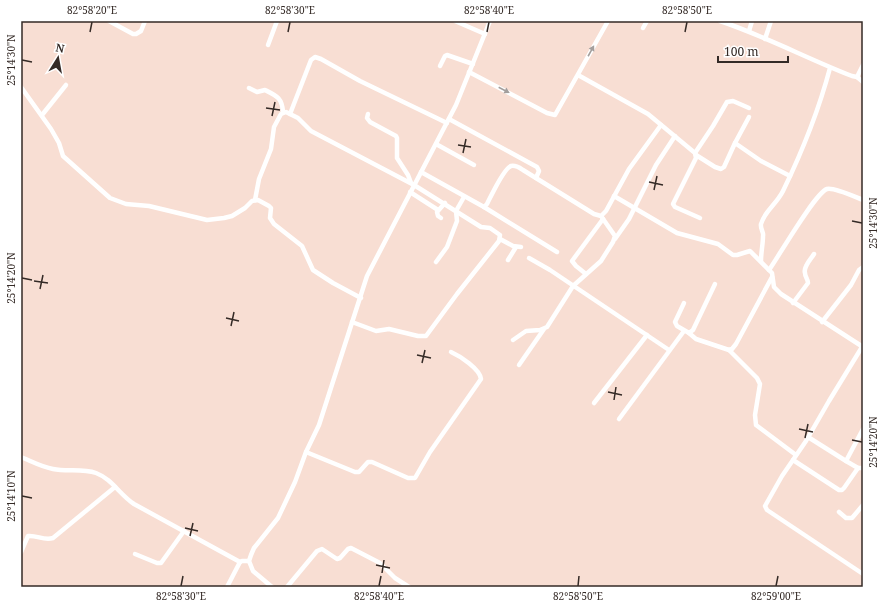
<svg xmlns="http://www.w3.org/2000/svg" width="884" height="608" font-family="'Noto Serif',serif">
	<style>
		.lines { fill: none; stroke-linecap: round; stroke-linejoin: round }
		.minor { stroke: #fff; stroke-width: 4.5 }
		.oneway { fill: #a49f9d }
		.ticks { fill: none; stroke: #342a26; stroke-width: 1.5 }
		.neatline { fill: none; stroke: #342a26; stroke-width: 1.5 }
		.ticks-label { font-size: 10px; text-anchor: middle; fill: #342a26 }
	</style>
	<rect width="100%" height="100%" fill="#f8ded3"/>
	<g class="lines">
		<g class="minor">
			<path d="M109,21L133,34H136L141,31L145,21"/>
			<path d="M455,21L485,34"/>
			<path d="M720,21C765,36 808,59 852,76L857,77L863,65"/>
			<path d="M643,28L647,21"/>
			<path d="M749,31L752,21"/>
			<path d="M765,39L771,21"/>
			<path d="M268,45L277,21"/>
			<path d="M440,66L445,56L447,55L473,64"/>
			<path d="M469,72L547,113L555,115L608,21"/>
			<path d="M578,75L648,114L695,153L696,158L673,204L675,207L700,218"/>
			<path d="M857,77L863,82"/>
			<path d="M21,87L51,129L59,143L63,156L110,198L126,204L149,206L207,220L224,218L232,216L245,208L252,201L258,200L269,206L271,208L270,218L274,224L302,246L313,270L333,283L361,298"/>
			<path d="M249,88L257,92L265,90C277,96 282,98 283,112"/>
			<path d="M290,114L311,60L315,57L321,59L360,81L447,123"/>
			<path d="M368,114L367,118L370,122L396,136L397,138V158L408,175L411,183"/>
			<path d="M42,115L66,85"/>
			<path d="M449,119L537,167L539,171L536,178"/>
			<path d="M735,143L749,117"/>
			<path d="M436,144L474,165"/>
			<path d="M695,153L713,126L727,102L733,101L749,108"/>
			<path d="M696,155L715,167L721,169L724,167L735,143L761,161L790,176"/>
			<path d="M421,172L484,207L487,204C491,196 504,168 511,166C516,165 520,168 523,170L594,214L601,216L606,211L629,169L661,125"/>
			<path d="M410,192L438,210"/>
			<path d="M614,196L677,233L718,244L733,255H737L750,251L772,273L774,287L781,294L863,347"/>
			<path d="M255,200L259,179L271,149L274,127L281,114L286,112L298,118L311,131L414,185L481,227L490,228L500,235L499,241L457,294L426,336H418L389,329L376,331L352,322"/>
			<path d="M484,207L557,252"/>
			<path d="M441,218L438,216L437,212L445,203"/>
			<path d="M500,239L513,246L521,247"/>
			<path d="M615,239L629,219L656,165L675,136"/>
			<path d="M529,258L550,270L669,350"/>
			<path d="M508,260L516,247"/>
			<path d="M761,261C761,252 763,244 763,236C764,232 760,229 761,224C765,210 776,205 783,191C803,150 818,113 830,68"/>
			<path d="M436,262L447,247L457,221L456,211L464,197"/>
			<path d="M769,270C779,256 815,193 827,189C834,187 855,197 863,200"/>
			<path d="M586,274L576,266L572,261L603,219"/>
			<path d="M684,303L675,322L677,326L689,333L693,330L715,284"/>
			<path d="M793,303L808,283C808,279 805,277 805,273C803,267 811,259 814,254"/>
			<path d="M822,322L851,285L859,270L863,267"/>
			<path d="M689,333L696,339L729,350L732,349L736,344L772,277"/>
			<path d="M513,340L526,331L540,330L547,327L573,286L601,261L613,242L615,236L601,216"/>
			<path d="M862,347L829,401L806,441L782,476L765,506L767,510L863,574"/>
			<path d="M729,350L757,378L760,384L755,415L756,425L796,455"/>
			<path d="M519,365L544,329"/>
			<path d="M594,403L647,335"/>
			<path d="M619,419L684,331"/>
			<path d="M808,437L846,461"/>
			<path d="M306,452L355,472H359L368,462H372L408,478H415L430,452L481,379C480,369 460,356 451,352"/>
			<path d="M21,457C31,461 42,467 53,469C67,472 82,468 96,473C112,479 120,495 134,504L240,562"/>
			<path d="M793,460L839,490H842L844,488L858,468H863"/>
			<path d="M858,468L846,461L863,429"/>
			<path d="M839,512L846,518H852L863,505"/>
			<path d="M21,552L28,536C37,535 44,541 53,538L115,487"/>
			<path d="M135,554L157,563H161L184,531"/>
			<path d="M227,587L240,562L242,561H249"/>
			<path d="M272,587L253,571L249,561L251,555L254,548L278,518L295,482L306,452L319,425L367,276L456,105L490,21"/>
			<path d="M287,587L317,551L322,549L337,559L340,558L348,549L351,548L380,563L395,578L409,587"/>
		</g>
	</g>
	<defs><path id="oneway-solid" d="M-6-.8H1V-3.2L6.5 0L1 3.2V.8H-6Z"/></defs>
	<g class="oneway">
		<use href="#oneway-solid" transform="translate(591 51) rotate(-61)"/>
		<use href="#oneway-solid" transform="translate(504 90) rotate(27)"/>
	</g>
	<path class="ticks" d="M90,32L92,22M288,32L290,22M487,32L489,22M685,32L687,22M22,60L32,62M266,108L280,110M272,116L275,102M458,145L471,147M463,153L466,139M649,182L663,185M654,190L657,176M852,221L862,223M22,278L32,280M34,281L48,283M40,289L43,275M226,318L239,321M231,326L234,312M417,355L431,358M422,363L425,350M608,392L622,395M614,400L616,387M799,429L813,432M805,438L808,424M852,440L862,442M22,496L32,498M185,528L198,531M190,536L193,523M376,565L390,568M382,573L384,560M181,586L183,576M379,586L381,576M578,586L579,576M776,586L778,576"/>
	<rect width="884" height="608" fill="none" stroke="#ffffff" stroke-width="44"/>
	<g transform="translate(58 58) rotate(11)" stroke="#ffffff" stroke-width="3" paint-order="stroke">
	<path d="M0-3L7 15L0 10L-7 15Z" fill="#342a26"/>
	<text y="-6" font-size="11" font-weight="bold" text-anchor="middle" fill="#342a26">N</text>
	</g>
	<path d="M718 56v6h70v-6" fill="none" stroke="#342a26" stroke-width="2"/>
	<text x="724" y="56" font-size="12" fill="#342a26" stroke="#ffffff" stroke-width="3" paint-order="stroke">100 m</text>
	<rect x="22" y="22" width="840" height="564" class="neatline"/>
	<g class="ticks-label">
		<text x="92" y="14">82°58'20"E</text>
		<text x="290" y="14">82°58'30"E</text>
		<text x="489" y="14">82°58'40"E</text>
		<text x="687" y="14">82°58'50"E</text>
		<text transform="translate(11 60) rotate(-90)" y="4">25°14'30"N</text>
		<text transform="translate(873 223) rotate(-90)" y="4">25°14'30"N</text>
		<text transform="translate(11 278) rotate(-90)" y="4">25°14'20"N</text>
		<text transform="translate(873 442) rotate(-90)" y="4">25°14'20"N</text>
		<text transform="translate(11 496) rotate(-90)" y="4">25°14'10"N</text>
		<text x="181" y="600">82°58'30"E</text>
		<text x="379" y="600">82°58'40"E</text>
		<text x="578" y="600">82°58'50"E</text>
		<text x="776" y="600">82°59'00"E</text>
	</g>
</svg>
